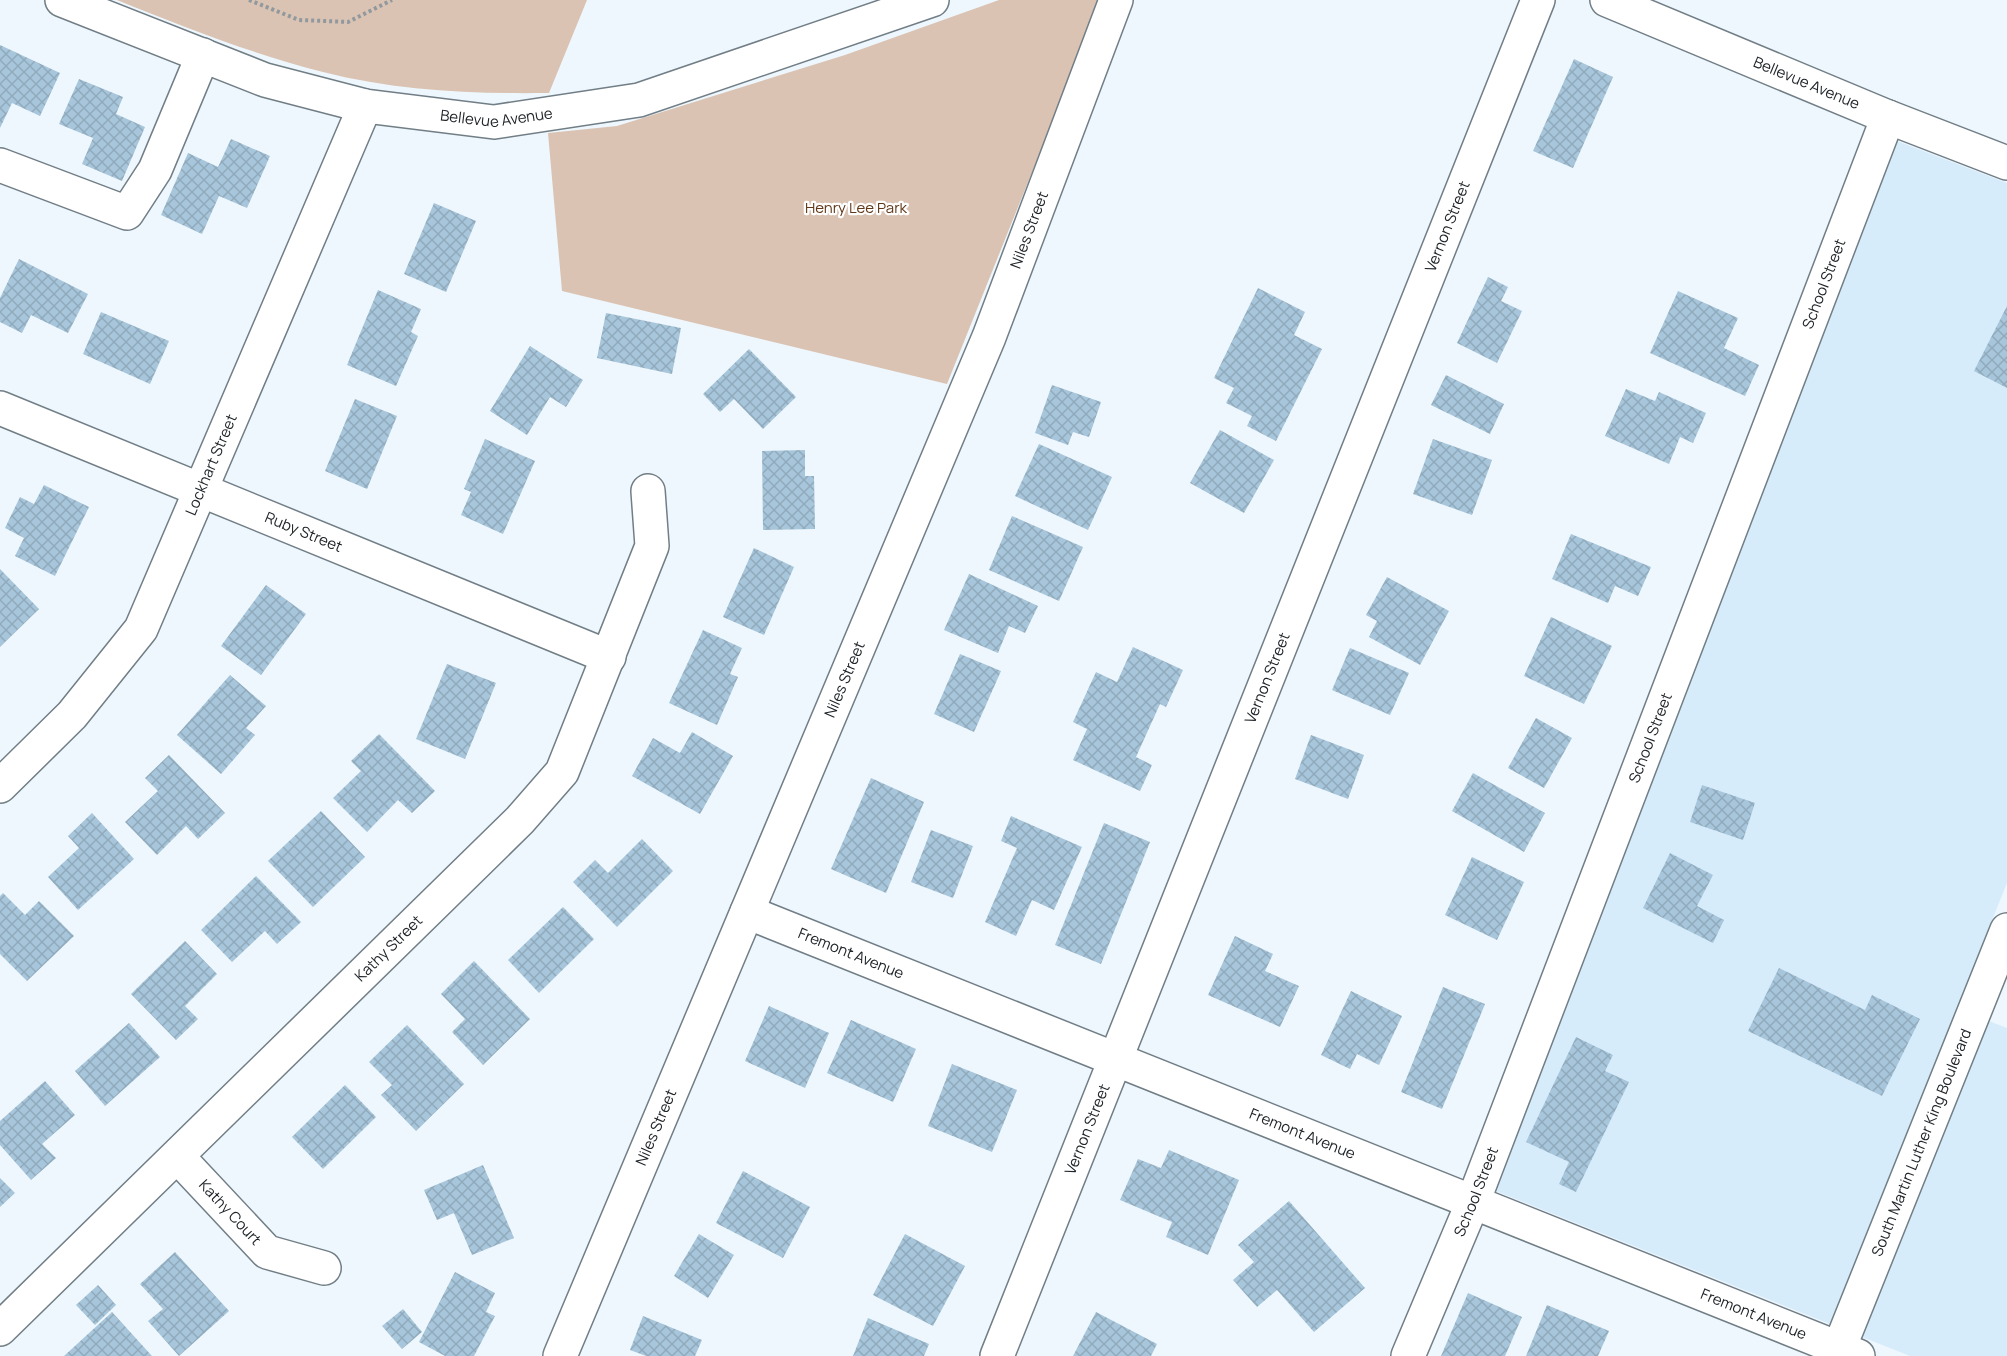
<svg xmlns="http://www.w3.org/2000/svg" width="2007" height="1356" font-family="Manrope,sans-serif">
	<style>
		.built { fill: #d7ecfb }
		.park { fill: #dac3b3 }
		.building { fill: url(#building-cross-hatch) }
		.lines { fill: none; stroke-linecap: round; stroke-linejoin: round }
		.minor-casing { stroke: #717e86; stroke-width: 36 }
		.path { stroke: #91999e; stroke-width: 4; stroke-dasharray: 3 3; stroke-linecap: butt }
		.minor { stroke: #fff; stroke-width: 33 }
		.labels { text-anchor: middle; stroke-width: 4.5; stroke-linejoin: round; paint-order: stroke }
		.street-label { font-size: 15px; fill: #202529; stroke: #fff }
		.park-label { font-size: 15px; fill: #603717; stroke: #fff }
	</style>
	<defs>
		<pattern id="building-cross-hatch" width="8" height="8" patternUnits="userSpaceOnUse" patternTransform="scale(1.5)"><rect width="8" height="8" fill="#a8c6db"/><path d="M0 0l8 8M0 8l8-8" fill="none" stroke="#90aabc"/></pattern>
	</defs>
	<rect width="100%" height="100%" fill="#eef7fd"/>
	<g class="built">
		<path d="M1897,141L2007,183V883L1830,1324L1496,1191Z"/>
		<path d="M1989,1021L2007,1028V1356H1910L1862,1337Z"/>
	</g>
	<g class="park">
		<path d="M117,0H587L549,93C473,94 397,91 323,72C252,54 184,27 117,0Z"/>
		<path d="M999,0H1101L947,384L562,291L548,133L617,126L845,55Z"/>
	</g>
	<g class="building">
		<path d="M0,45L60,73L40,116L12,103L0,128Z"/>
		<path d="M1574,59L1613,77L1573,168L1533,151Z"/>
		<path d="M79,79L123,97L116,114L145,127L122,181L82,164L93,138L59,124Z"/>
		<path d="M231,139L270,156L247,208L219,196L202,234L161,215L188,153L218,167Z"/>
		<path d="M434,203L476,221L446,292L404,274Z"/>
		<path d="M19,259L88,294L68,333L31,315L22,333L0,322V298Z"/>
		<path d="M1488,277L1508,287L1501,301L1522,311L1497,363L1457,343Z"/>
		<path d="M1258,288L1305,312L1294,335L1322,349L1276,441L1247,426L1252,416L1226,403L1234,388L1214,378Z"/>
		<path d="M378,290L421,309L411,332L418,336L396,386L347,365Z"/>
		<path d="M1678,291L1738,318L1724,348L1759,365L1745,396L1650,353Z"/>
		<path d="M2007,306V388L1974,371Z"/>
		<path d="M101,312L169,341L150,384L83,354Z"/>
		<path d="M606,313L681,328L672,374L597,358Z"/>
		<path d="M530,346L583,380L566,407L550,397L527,435L490,411Z"/>
		<path d="M749,349L796,397L763,429L734,399L720,412L703,394Z"/>
		<path d="M1446,375L1504,404L1490,434L1431,405Z"/>
		<path d="M1052,385L1101,402L1089,437L1073,432L1068,445L1035,433Z"/>
		<path d="M1626,389L1655,401L1659,392L1706,413L1693,443L1680,437L1669,464L1605,436Z"/>
		<path d="M355,399L397,416L367,489L325,471Z"/>
		<path d="M1220,430L1274,460L1244,513L1190,483Z"/>
		<path d="M485,439L535,461L503,534L461,515L471,492L464,489Z"/>
		<path d="M1433,439L1492,460L1472,515L1413,494Z"/>
		<path d="M1039,444L1112,477L1088,530L1015,496Z"/>
		<path d="M805,450V476H814L815,529L763,530L762,451Z"/>
		<path d="M44,485L89,507L55,576L15,556L24,538L5,528L20,497L34,504Z"/>
		<path d="M1012,516L1083,547L1059,601L989,570Z"/>
		<path d="M1571,534L1651,567L1638,596L1615,586L1608,603L1552,579Z"/>
		<path d="M754,548L794,567L764,635L723,617Z"/>
		<path d="M0,569L39,609L0,647Z"/>
		<path d="M969,574L1038,606L1025,633L1009,626L998,653L944,630Z"/>
		<path d="M1387,577L1449,611L1420,665L1369,637L1377,621L1366,615Z"/>
		<path d="M266,585L306,614L261,675L221,646Z"/>
		<path d="M1551,617L1612,646L1584,704L1524,676Z"/>
		<path d="M703,630L742,648L730,674L738,677L717,725L669,703Z"/>
		<path d="M1133,647L1183,670L1166,707L1160,704L1136,757L1152,765L1140,791L1073,760L1087,729L1073,722L1096,672L1117,682Z"/>
		<path d="M1350,648L1409,673L1390,715L1332,690Z"/>
		<path d="M960,654L1001,671L974,732L934,714Z"/>
		<path d="M447,664L496,683L465,759L416,739Z"/>
		<path d="M230,675L266,706L246,728L255,735L221,774L177,735Z"/>
		<path d="M1536,718L1572,738L1544,788L1508,768Z"/>
		<path d="M692,732L733,756L700,814L632,776L653,738L680,753Z"/>
		<path d="M379,734L435,791L412,813L398,800L367,832L333,798L361,771L351,761Z"/>
		<path d="M1311,735L1364,755L1348,799L1295,779Z"/>
		<path d="M169,755L225,813L198,839L186,826L157,855L125,822L158,791L145,778Z"/>
		<path d="M1473,773L1545,813L1524,852L1452,811Z"/>
		<path d="M871,778L924,802L886,893L831,869Z"/>
		<path d="M1702,785L1755,803L1743,840L1690,822Z"/>
		<path d="M321,811L365,857L313,907L268,861Z"/>
		<path d="M92,813L134,859L78,910L48,877L79,848L68,836Z"/>
		<path d="M1011,816L1082,847L1054,910L1032,900L1016,936L985,922L1017,848L1001,841Z"/>
		<path d="M1104,823L1150,842L1101,964L1055,945Z"/>
		<path d="M931,830L973,846L953,898L911,882Z"/>
		<path d="M642,839L673,871L617,927L573,882L595,860L608,873Z"/>
		<path d="M1670,853L1713,875L1697,906L1724,920L1713,943L1643,908Z"/>
		<path d="M1472,857L1524,882L1497,940L1445,915Z"/>
		<path d="M256,876L301,922L277,944L265,931L232,962L201,930Z"/>
		<path d="M3,893L25,915L39,901L74,936L27,981L0,954V896Z"/>
		<path d="M563,907L594,939L539,993L508,960Z"/>
		<path d="M1235,936L1273,954L1265,971L1299,986L1280,1027L1208,995Z"/>
		<path d="M185,941L217,974L185,1006L198,1019L176,1040L131,994Z"/>
		<path d="M474,961L530,1019L483,1065L452,1032L465,1019L441,994Z"/>
		<path d="M1779,968L1865,1010L1872,995L1920,1019L1882,1096L1748,1031Z"/>
		<path d="M1443,987L1485,1004L1442,1109L1401,1092Z"/>
		<path d="M1351,991L1402,1016L1379,1065L1357,1054L1350,1069L1321,1055Z"/>
		<path d="M769,1006L829,1033L805,1088L745,1061Z"/>
		<path d="M851,1020L916,1049L893,1102L827,1073Z"/>
		<path d="M129,1023L160,1057L105,1106L75,1071Z"/>
		<path d="M407,1025L464,1084L416,1131L381,1095L392,1085L369,1062Z"/>
		<path d="M1576,1037L1613,1055L1605,1071L1629,1082L1576,1192L1559,1184L1569,1162L1526,1142Z"/>
		<path d="M952,1064L1017,1090L992,1152L928,1126Z"/>
		<path d="M45,1081L75,1115L42,1144L56,1158L31,1180L0,1145V1121Z"/>
		<path d="M345,1085L376,1117L323,1169L292,1137Z"/>
		<path d="M1169,1150L1239,1180L1208,1255L1166,1237L1172,1222L1120,1200L1138,1159L1161,1168Z"/>
		<path d="M483,1165L514,1238L472,1255L454,1213L437,1220L424,1190Z"/>
		<path d="M743,1171L810,1207L783,1258L716,1223Z"/>
		<path d="M0,1178L15,1193L0,1207Z"/>
		<path d="M1289,1201L1365,1288L1314,1332L1277,1290L1257,1307L1233,1280L1254,1262L1238,1245Z"/>
		<path d="M699,1234L734,1255L708,1298L674,1276Z"/>
		<path d="M905,1234L965,1266L933,1326L873,1295Z"/>
		<path d="M175,1252L229,1311L179,1356L148,1321L163,1309L140,1284Z"/>
		<path d="M455,1272L495,1293L486,1312L495,1316L474,1356H445L419,1342Z"/>
		<path d="M98,1285L116,1305L95,1325L76,1305Z"/>
		<path d="M1468,1293L1522,1317L1505,1356H1441Z"/>
		<path d="M1547,1305L1609,1331L1598,1356H1526Z"/>
		<path d="M403,1309L422,1332L402,1349L382,1326Z"/>
		<path d="M112,1312L152,1356H64Z"/>
		<path d="M1096,1312L1157,1344L1151,1356H1073Z"/>
		<path d="M643,1316L702,1340L695,1356H646L630,1350Z"/>
		<path d="M868,1318L929,1344L924,1356H853Z"/>
	</g>
	<g class="lines">
		<g class="minor-casing">
			<g id="minor">
				<path id="s1" d="M62,0L265,80L365,106L494,122L639,100L932,0"/>
				<path id="s2" d="M1607,0L1888,117L2007,163"/>
				<path d="M0,165L127,213L155,170L203,55"/>
				<path id="s3" d="M0,408L609,657"/>
				<path id="s4" d="M0,786L72,715L141,629L365,106"/>
				<path id="s5" d="M747,912L1858,1356"/>
				<path id="s6" d="M178,1157L267,1252L324,1268"/>
				<path id="s7" d="M0,1329L520,820L562,772L652,546L648,491"/>
				<path id="s8" d="M560,1356L989,337L1116,0"/>
				<path id="s9" d="M997,1356L1538,0"/>
				<path id="s10" d="M1408,1356L1473,1202L1888,117"/>
				<path id="s11" d="M1836,1356L2007,930"/>
			</g>
		</g>
		<path class="path" d="M249,0L299,20L348,22L392,0"/>
		<use href="#minor" class="minor"/>
	</g>
	<g class="labels">
		<g class="street-label">
			<text dy="5" stroke="none"><textPath href="#s2" startOffset="216">Bellevue Avenue</textPath></text>
			<text dy="5" stroke="none"><textPath href="#s1" startOffset="454">Bellevue Avenue</textPath></text>
			<text dy="5" stroke="none"><textPath href="#s9" startOffset="1216">Vernon Street</textPath></text>
			<text dy="5" stroke="none"><textPath href="#s8" startOffset="1220">Niles Street</textPath></text>
			<text dy="5" stroke="none"><textPath href="#s10" startOffset="1150">School Street</textPath></text>
			<text dy="5" stroke="none"><textPath href="#s4" startOffset="390">Lockhart Street</textPath></text>
			<text dy="5" stroke="none"><textPath href="#s3" startOffset="328">Ruby Street</textPath></text>
			<text dy="5" stroke="none"><textPath href="#s9" startOffset="730">Vernon Street</textPath></text>
			<text dy="5" stroke="none"><textPath href="#s8" startOffset="734">Niles Street</textPath></text>
			<text dy="5" stroke="none"><textPath href="#s10" startOffset="664">School Street</textPath></text>
			<text dy="5" stroke="none"><textPath href="#s7" startOffset="544">Kathy Street</textPath></text>
			<text dy="5" stroke="none"><textPath href="#s5" startOffset="112">Fremont Avenue</textPath></text>
			<text dy="5" stroke="none"><textPath href="#s8" startOffset="248">Niles Street</textPath></text>
			<text dy="5" stroke="none"><textPath href="#s9" startOffset="244">Vernon Street</textPath></text>
			<text dy="5" stroke="none"><textPath href="#s5" startOffset="598">Fremont Avenue</textPath></text>
			<text dy="5" stroke="none"><textPath href="#s11" startOffset="230">South Martin Luther King Boulevard</textPath></text>
			<text dy="5" stroke="none"><textPath href="#s10" startOffset="178">School Street</textPath></text>
			<text dy="5" stroke="none"><textPath href="#s6" startOffset="76">Kathy Court</textPath></text>
			<text dy="5" stroke="none"><textPath href="#s5" startOffset="1084">Fremont Avenue</textPath></text>
		</g>
		<g class="park-label">
			<text x="856" y="213">Henry Lee Park</text>
		</g>
	</g>
</svg>
